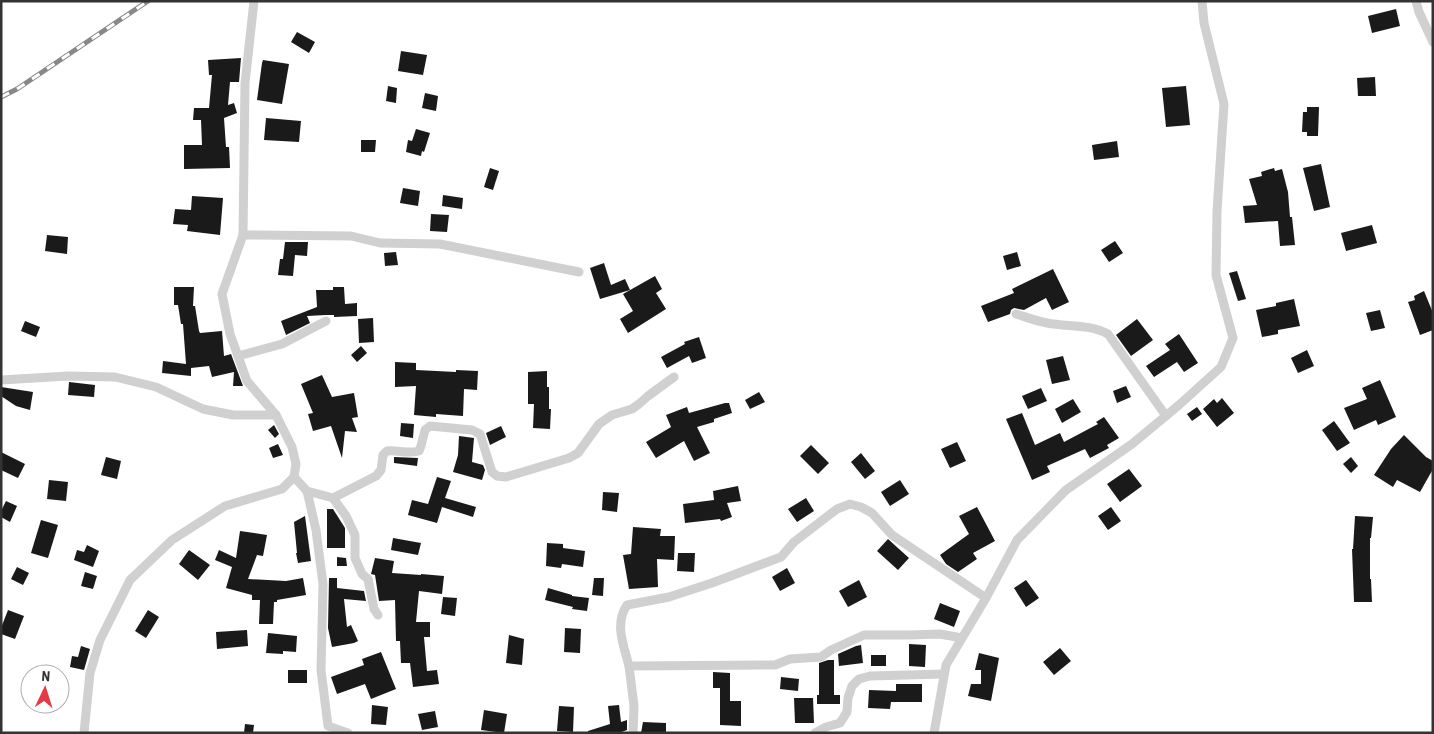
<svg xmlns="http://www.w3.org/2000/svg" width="1434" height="734" font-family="'Roboto Condensed',sans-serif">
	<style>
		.building { fill: #1a1a1a }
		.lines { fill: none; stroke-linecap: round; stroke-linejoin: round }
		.minor { stroke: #d0d0d0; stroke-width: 9 }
		.rail-casing { stroke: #888; stroke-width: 5 }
		.rail { stroke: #fff; stroke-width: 3; stroke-dasharray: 9; stroke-linecap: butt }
	</style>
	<rect width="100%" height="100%" fill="#fff"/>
	<g class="building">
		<path d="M1396,9L1400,26L1372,33L1368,16Z"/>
		<path d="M297,32L315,42L309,53L291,42Z"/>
		<path d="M401,51L427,55L423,75L398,71Z"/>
		<path d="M241,58L239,82H230L228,105L234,103L237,113L224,118L226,147H229L230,168L184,169V145H202L201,120H193L194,108H209L212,75H209L208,60Z"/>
		<path d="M263,60L289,64L282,104L257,100L262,63Z"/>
		<path d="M1375,77L1376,96H1358L1357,78Z"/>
		<path d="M388,86L397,88L396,103L386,101Z"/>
		<path d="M1186,86L1190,125L1166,127L1162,88Z"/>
		<path d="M425,93L438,96L436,111L422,108Z"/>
		<path d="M1307,107H1319L1318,136H1307V132H1302L1303,112H1307Z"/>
		<path d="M266,118L301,121L299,142L264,140Z"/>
		<path d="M416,129L430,133L424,152L422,151L421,156L406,152L408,140L412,141Z"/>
		<path d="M361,140H376L375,152H361Z"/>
		<path d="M1117,141L1119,157L1094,160L1092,145Z"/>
		<path d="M1321,164L1330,207L1314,211L1303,168Z"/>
		<path d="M490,168L499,171L493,190L484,187Z"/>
		<path d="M1274,168L1275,171L1282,169L1288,192L1290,217H1292L1295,245L1280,246L1278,221L1245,223L1243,206L1257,205L1249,179L1262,176L1261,172Z"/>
		<path d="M403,188L420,191L418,206L400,203Z"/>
		<path d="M443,195L463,198L462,209L442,206Z"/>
		<path d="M192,196L223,198L220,235L187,231L188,225L173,224L175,209L191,210Z"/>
		<path d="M431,214L449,215L447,232L430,231Z"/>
		<path d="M1372,225L1377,243L1346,251L1341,233Z"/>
		<path d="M47,235L68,237L67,254L45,251Z"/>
		<path d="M1115,241L1123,253L1109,262L1101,250Z"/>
		<path d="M285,242H308L307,256L295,255L293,276L278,275L280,259H283Z"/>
		<path d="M396,252L398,265L385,266L384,253Z"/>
		<path d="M1017,252L1021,266L1007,270L1003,256Z"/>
		<path d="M604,263L611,285L625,279L630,290L600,299L590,268Z"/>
		<path d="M1053,269L1069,302L1052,310L1046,298L1024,310L1014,308L1011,310L1010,314L988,322L981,306L1014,293L1012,289Z"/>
		<path d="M1237,271L1246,299L1238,301L1229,273Z"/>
		<path d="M655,276L662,289L656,293L666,309L628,333L620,319L633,311L623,294Z"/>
		<path d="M174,287H194L193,306H195L199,331L200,333L222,331L224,356L231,354L243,386H233L234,372L212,377L209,366L191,368V376L162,373L163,361L186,364L183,324H181L178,305H174Z"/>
		<path d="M333,287H344L345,304L357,303V316L334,317V315H326L307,316L310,323L286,335L281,321L317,307L316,290H333Z"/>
		<path d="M1424,291L1433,313V330L1420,335L1408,302L1415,300L1414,296Z"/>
		<path d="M1294,299L1300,326L1278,330V334L1262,337L1256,310L1276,306V303Z"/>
		<path d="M1380,310L1385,328L1371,331L1366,313Z"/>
		<path d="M373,318L374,342L359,343L358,319Z"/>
		<path d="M1137,319L1153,340L1131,356L1116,335Z"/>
		<path d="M25,321L40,327L36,337L21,331Z"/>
		<path d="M1179,334L1198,363L1184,372L1177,362L1154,377L1146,366L1170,350L1165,344Z"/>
		<path d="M699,337L706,358L692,363L689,356L667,368L661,357L685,344L684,342Z"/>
		<path d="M361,346L367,353L357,362L351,355Z"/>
		<path d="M1307,350L1314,366L1298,373L1291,358Z"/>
		<path d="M1063,356L1070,380L1052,384L1046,360Z"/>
		<path d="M395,362L416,363V370L456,372V370L478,371L477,390L464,389L463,416L436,414V417L414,415L416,386L395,387Z"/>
		<path d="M547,371V387H549V409H551L550,429L533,428L534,404H528V372Z"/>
		<path d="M322,375L332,397L354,393L358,417L352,418L357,432L345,431L342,458L331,426L313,431L308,414L313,413L301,384Z"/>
		<path d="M1380,380L1396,417L1378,425L1376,420L1354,430L1344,408L1367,399L1362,388Z"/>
		<path d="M69,382L95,385L94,397L68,395Z"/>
		<path d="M1126,386L1131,397L1117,403L1113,391Z"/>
		<path d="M1,387L33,392L30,410L16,406L1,396Z"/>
		<path d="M1041,388L1047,401L1028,409L1022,396Z"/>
		<path d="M759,392L765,402L750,409L745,400Z"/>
		<path d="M1222,398L1234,413L1217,427L1203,409L1214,399L1217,403Z"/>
		<path d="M1073,399L1081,412L1062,423L1055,409Z"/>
		<path d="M725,403H729L732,413L714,419V422L697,427L710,453L694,461L684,441L656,458L646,442L671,427L666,415L687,407L689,413Z"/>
		<path d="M1197,407L1202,414L1192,421L1187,414Z"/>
		<path d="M1022,413L1035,445L1060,433L1064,442L1098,424L1096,422L1104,417L1119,438L1107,445L1109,448L1090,458L1085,449L1047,466L1050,472L1032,480L1006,419Z"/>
		<path d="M1334,421L1350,443L1337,451L1322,430Z"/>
		<path d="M401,423L414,424L413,438L400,436Z"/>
		<path d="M274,425L279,434L275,438L268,430Z"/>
		<path d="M501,426L506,437L490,445L486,433Z"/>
		<path d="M1404,435L1426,457L1433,461V469L1420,492L1397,480L1393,487L1374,475L1391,449Z"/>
		<path d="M459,436L474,438L472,462L483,465L485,470L482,480L453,472L458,455Z"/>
		<path d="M957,442L966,461L950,468L941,449Z"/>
		<path d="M278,444L283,455L273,458L269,448Z"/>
		<path d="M811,445L829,463L818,474L800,456Z"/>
		<path d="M1,452L25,464L18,478L1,470Z"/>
		<path d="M861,453L875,471L865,479L851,462Z"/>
		<path d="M106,457L121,461L117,479L101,475Z"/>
		<path d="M394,457L418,458L417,466L394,463Z"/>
		<path d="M1351,457L1358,466L1351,473L1343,464Z"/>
		<path d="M1129,469L1142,486L1120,502L1107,484Z"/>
		<path d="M437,477L451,481L445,498L476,507L473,517L442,507L437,523L408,515L412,500L428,504Z"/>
		<path d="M49,480L68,482L66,501L47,499Z"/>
		<path d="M900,480L909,494L890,506L881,492Z"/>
		<path d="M738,486L741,501L727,503L732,517L721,521L720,519L685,523L683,504L714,500L713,491Z"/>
		<path d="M603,492L619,493L617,512L602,510Z"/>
		<path d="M806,498L814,511L797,522L788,509Z"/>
		<path d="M6,501L17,506L10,522L1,517V511Z"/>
		<path d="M977,507L995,541L973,553L977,559L958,572L946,564L940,555L969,534L959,516Z"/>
		<path d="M1111,507L1121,521L1108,530L1098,516Z"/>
		<path d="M327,509H333L345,528V548H327Z"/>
		<path d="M305,516L311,561L298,563L296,553H297L294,522Z"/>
		<path d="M1355,516L1373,517L1371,538H1370V579H1371L1372,602H1354L1352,549H1353Z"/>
		<path d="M41,520L58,525L48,558L31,553Z"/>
		<path d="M633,527L661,529L660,536H675L674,560L657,559L658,587L629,589L623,555L631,554Z"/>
		<path d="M240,531L267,535L263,556L257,555L248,579L286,581L303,578L306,595L277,600V602H274L273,624H259L260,600H252V595L226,588L232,567L215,560L219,550L236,558Z"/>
		<path d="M393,538L421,543L418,555L391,550Z"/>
		<path d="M888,539L909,558L898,570L877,551Z"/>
		<path d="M547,543L563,544V548L585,551L583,567L562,564L561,568L546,566Z"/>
		<path d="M87,545L99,551L93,567L74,560L77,550L84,552Z"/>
		<path d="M189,550L210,565L198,580L179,564Z"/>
		<path d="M678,553H695L694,572L677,571Z"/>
		<path d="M337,557L346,558L347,566H337Z"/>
		<path d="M375,558L394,561L392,573L421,575V574L444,576L442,594L419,591L416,622H430V637H424L427,671L437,670L439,684L413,687L410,663H401L400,641H396L395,600L379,601L375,575L371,574Z"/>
		<path d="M17,567L29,573L23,585L11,579Z"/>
		<path d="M787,568L795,583L780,591L772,577Z"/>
		<path d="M85,572L97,576L93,589L81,586Z"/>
		<path d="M329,578H337V588L364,591L366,601L344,599L347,627L351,625L358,641L354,643L332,647L328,628Z"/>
		<path d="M594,578H604L603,596L592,595Z"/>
		<path d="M859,580L867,597L848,607L839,591Z"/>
		<path d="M1026,580L1039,598L1026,607L1014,588Z"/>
		<path d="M548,588L572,595V596L589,598L587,611L572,609L573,607L545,600Z"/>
		<path d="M443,597L457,598L455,616L441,614Z"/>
		<path d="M940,603L960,611L954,627L934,619Z"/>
		<path d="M8,610L24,616L15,639L1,634V628Z"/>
		<path d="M148,610L159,617L146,638L135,631Z"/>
		<path d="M565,628L581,629L580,653L564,652Z"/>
		<path d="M247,630L248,646L217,649L216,632Z"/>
		<path d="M268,633L297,636L296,652L283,651V654L266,653Z"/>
		<path d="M509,635L524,639L522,665L506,663Z"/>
		<path d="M909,644L926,645L925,667L909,666Z"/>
		<path d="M861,645L863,663L839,666L838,654L856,646Z"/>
		<path d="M81,646L90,649L84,670L70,667L72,656L78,657Z"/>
		<path d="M1060,648L1071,661L1054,675L1043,662Z"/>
		<path d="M381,652L396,689L371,699L365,684L337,694L331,677L364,665L362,659Z"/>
		<path d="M979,653L999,658L991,701L968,696L971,684H981V670H975Z"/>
		<rect x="871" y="655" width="15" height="11"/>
		<path d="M828,660H834V695H840V704H817V695H819V663Z"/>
		<rect x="288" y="670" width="19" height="13"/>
		<path d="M713,672L730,673V701H741V726L720,725V688H713Z"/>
		<path d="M781,677L799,679L798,691L780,689Z"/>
		<path d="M896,684H922V702H891L890,709L868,708L869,690L896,691Z"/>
		<path d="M794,698H813L814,723H795Z"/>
		<path d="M372,705L388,707L386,725L371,724Z"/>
		<path d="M619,705L621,722L627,720V730L619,733H588V731L610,724L608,706Z"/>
		<path d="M559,706L574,707L573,732L557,731Z"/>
		<path d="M484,710L507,714L504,733L481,730Z"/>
		<path d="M435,711L438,727L422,730L418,714Z"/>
		<path d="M643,722L666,723V733H641Z"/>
		<path d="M245,724L254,725L253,733H244Z"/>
	</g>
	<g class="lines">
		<g class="minor">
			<path d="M1416,1L1419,12L1433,42"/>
			<path d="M243,235L351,236L380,243L440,244L579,272"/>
			<path d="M1016,314C1026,317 1036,321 1047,323C1067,327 1090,324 1108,334L1166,416"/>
			<path d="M238,356L282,344L326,321"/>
			<path d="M1,380L68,376L115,377L156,387L203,409L233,415H276"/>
			<path d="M294,477L307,491L333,498L346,516L355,535V558L362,574L368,579L374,609L378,615"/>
			<path d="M307,491L316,530L323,584L321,670L328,726L348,733"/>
			<path d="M333,498L376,476L381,470L383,455L387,451C398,450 408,454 419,451L421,446L425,430L430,426L472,430L480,434L492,472L497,476L506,477L569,458L578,453L599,424L612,415L632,409L639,404L648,396L674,377"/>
			<path d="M962,638L940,634L909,635H864L831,650L821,657L790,659L775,665L629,666C624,646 614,624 627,605L669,597L712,583L781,557L794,542L837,509L850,504L861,507L872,513L892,535L986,598"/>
			<path d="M629,666L634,706L633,733"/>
			<path d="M84,733L90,673L100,640L130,580L172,540L225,506L282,489L294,477L296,464L292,447L276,415L247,381L230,334L222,294L243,235L245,83L254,1"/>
			<path d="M815,733L826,727L840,723L847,712L848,698L852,686L859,679L870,676L944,674"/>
			<path d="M934,733L946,665L986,598L1017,540L1066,490L1132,444L1179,405L1221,367L1233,338L1216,275L1217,211L1224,104L1204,23L1202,1"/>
		</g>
		<g class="rail-casing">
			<path id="rail" d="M1,97L17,89L148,1"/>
		</g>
		<use href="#rail" class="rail"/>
	</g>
	<rect width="1434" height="734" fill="none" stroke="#333333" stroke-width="5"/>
	<g transform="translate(45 689) rotate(4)"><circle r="24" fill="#ffffff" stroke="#adadad"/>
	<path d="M0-4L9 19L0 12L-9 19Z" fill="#e63946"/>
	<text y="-8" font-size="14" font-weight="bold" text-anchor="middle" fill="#333333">N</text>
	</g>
</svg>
